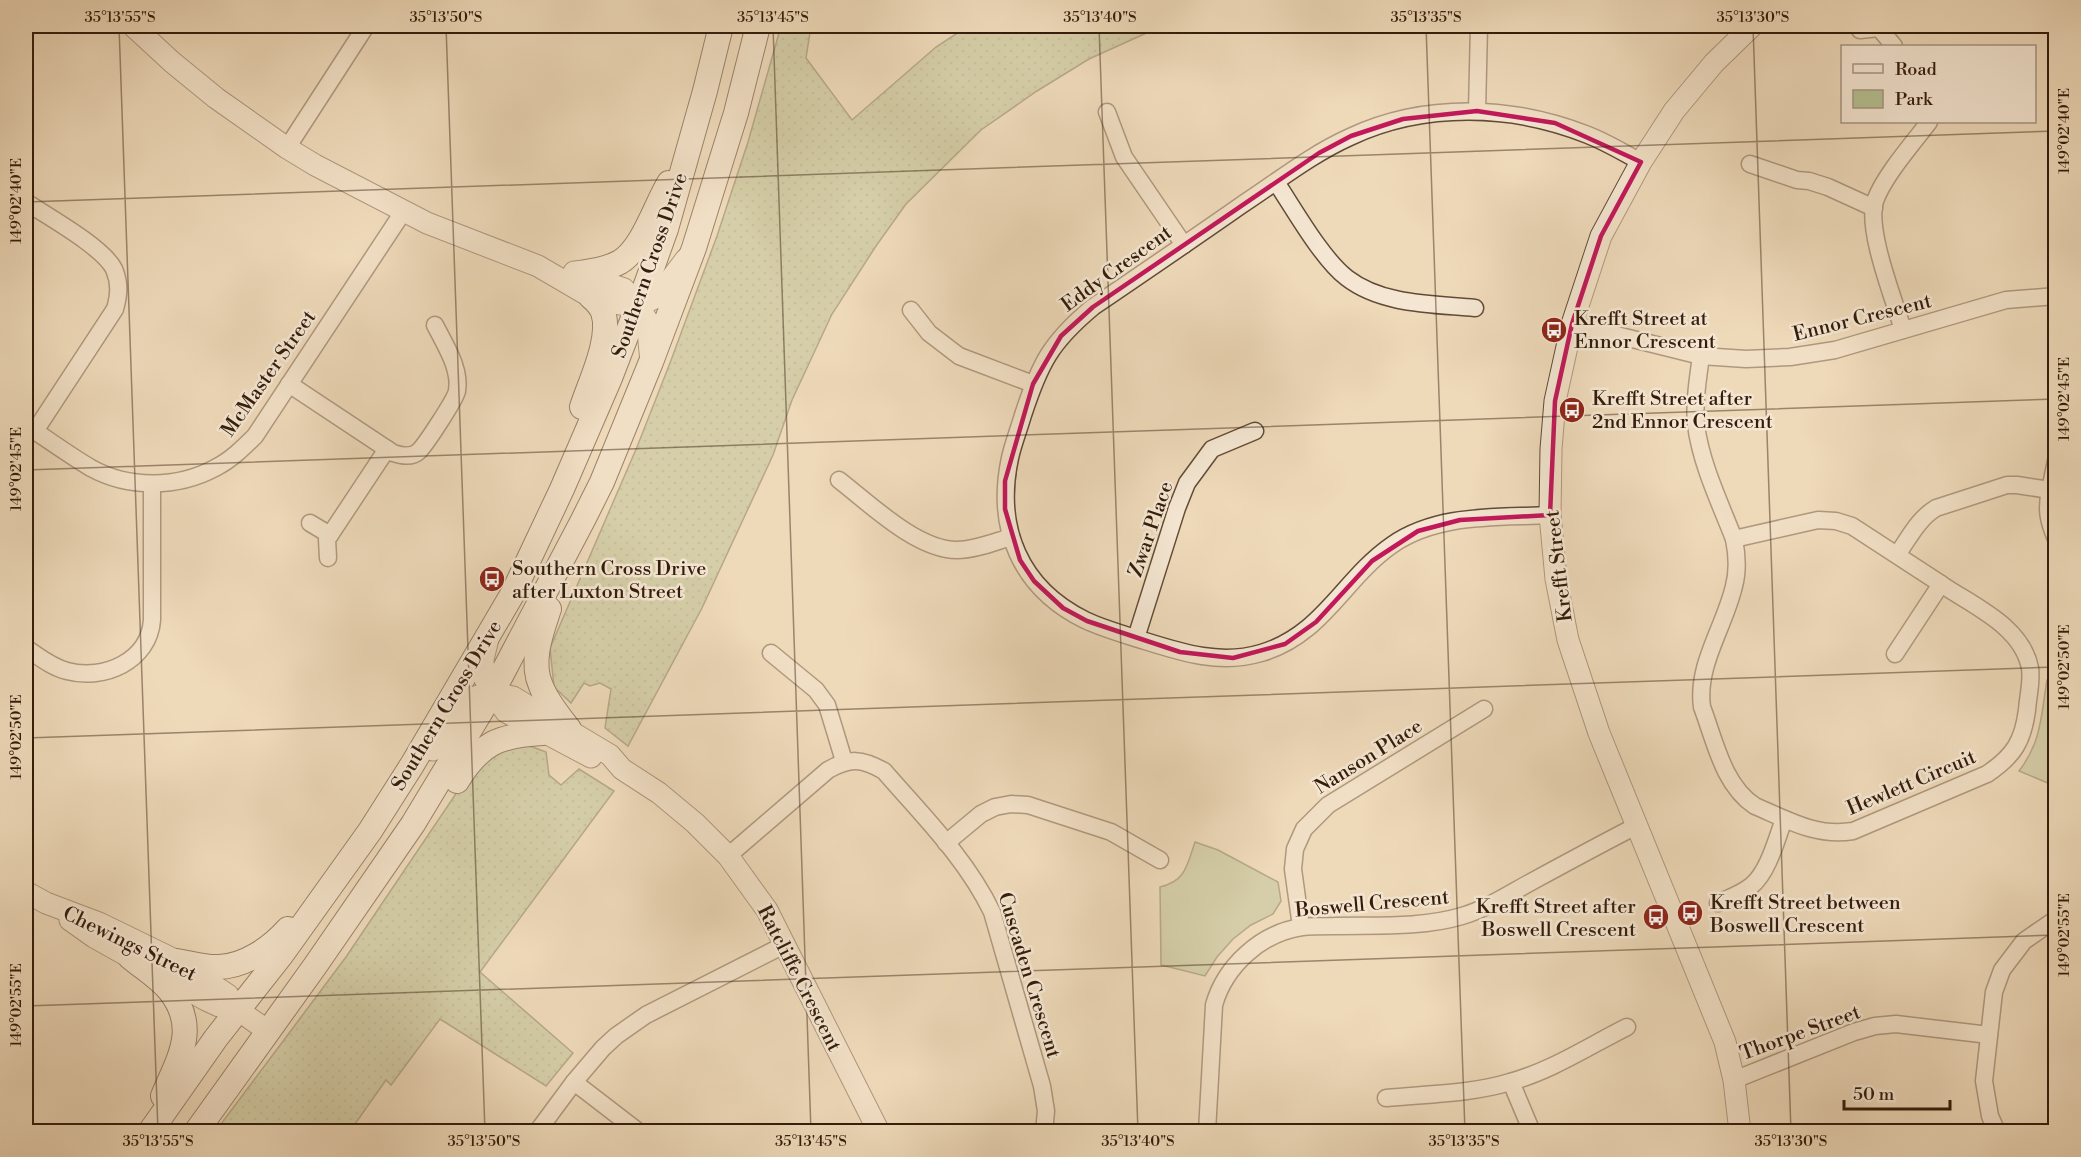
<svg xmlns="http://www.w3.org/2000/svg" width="2081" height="1157" font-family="'Libre Bodoni',serif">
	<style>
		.grass { fill: url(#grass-dots); stroke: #746e4e; stroke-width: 1.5 }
		.park { fill: #b5c092; stroke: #746e4e; stroke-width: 1.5 }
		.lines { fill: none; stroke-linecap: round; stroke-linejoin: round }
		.minor-casing { stroke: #624b36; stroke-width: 19 }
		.tertiary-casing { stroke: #624b36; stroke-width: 23 }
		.secondary-casing { stroke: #341c0b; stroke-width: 26 }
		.minor { stroke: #f4e6d2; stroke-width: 16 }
		.tertiary { stroke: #f4e6d2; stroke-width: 21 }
		.secondary { stroke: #f4e6d2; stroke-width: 24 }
		.marked { fill: none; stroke: #c2185b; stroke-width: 4.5; stroke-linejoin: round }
		.ticks { fill: none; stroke: #341c0b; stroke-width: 1.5; stroke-opacity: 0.45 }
		.labels { text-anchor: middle; stroke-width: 5; stroke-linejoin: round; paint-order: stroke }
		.street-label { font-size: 20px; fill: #341c0b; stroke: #f4e6d2 }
		.poi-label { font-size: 20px; fill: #341c0b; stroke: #f4e6d2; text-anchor: start }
		.neatline { fill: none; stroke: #341c0b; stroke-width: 2 }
		.ticks-label { font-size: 15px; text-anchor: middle; fill: #341c0b }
	</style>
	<defs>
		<pattern id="grass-dots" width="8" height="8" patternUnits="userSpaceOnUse" patternTransform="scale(1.5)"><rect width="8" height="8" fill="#b5c092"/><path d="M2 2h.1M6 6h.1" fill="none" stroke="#9ca47d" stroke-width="1.8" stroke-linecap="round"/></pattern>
	</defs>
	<rect width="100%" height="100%" fill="#eed9b9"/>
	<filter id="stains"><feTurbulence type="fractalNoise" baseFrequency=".00333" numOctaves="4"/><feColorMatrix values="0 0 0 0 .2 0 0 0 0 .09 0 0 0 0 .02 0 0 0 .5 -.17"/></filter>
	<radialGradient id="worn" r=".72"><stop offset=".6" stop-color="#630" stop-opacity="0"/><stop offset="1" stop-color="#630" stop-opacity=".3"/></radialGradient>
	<g class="grass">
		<path d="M781,26H811L806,58L852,120L936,47L968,26H1162L1089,59L1037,91L981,130L906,204L876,246L832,314L792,400L773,455L702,608L628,746L605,728L611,689L600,683L590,686L584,683L571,703L554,687L550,648L637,447L670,363L717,236L748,142Z"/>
		<path d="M522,743L546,752L549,775L561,785L579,769L614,791L480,972L573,1053L546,1086L440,1019L391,1085L386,1080L350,1131L215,1132L346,957L480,758Z"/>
	</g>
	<g class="park">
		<path d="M2055,676V786L2019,771C2042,741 2041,715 2047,680Z"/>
		<path d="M1195,842L1218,850L1278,882L1281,901L1273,914L1251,925L1233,939L1217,957L1205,976L1161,965L1160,887C1186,881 1187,865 1195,842Z"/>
	</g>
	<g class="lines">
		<g class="minor-casing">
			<g id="minor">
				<path d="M1879,28L1894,46"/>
				<path d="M1860,30L1879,28L1880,26"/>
				<path d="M1477,111L1479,26"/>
				<path d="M1107,112L1124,157L1184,245"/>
				<path d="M287,148L366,26"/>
				<path d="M1750,164L1797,180L1809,181L1828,187L1874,208"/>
				<path d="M1276,182C1294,209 1322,259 1347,278C1382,305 1433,304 1475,308"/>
				<path d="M26,202C47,216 103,247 114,269C120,283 119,295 115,309L35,431"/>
				<path d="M911,310L929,333L959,356L1033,384"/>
				<path d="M1572,324L1701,356L1746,359L1790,357L1835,350L2006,300L2056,296"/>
				<path d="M1903,330C1894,299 1866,230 1875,201C1884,176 1913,143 1929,122"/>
				<path d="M1701,356C1698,378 1694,402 1696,425C1701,464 1720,503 1734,539C1737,554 1738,571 1734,586C1725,626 1696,665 1702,707C1715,741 1723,785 1755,806C1788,820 1816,837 1853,831L1987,774C2014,756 2023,741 2027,710C2028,696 2032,681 2030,668C2022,626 1973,606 1941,584"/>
				<path d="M289,384L393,453C402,456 412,458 419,451C426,444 455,400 457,391C461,369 445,345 435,325"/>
				<path d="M26,425C47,439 69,455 91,468C129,489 178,488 215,468C231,460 243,448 255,436L403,212"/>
				<path d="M839,480C870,504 917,550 957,550C975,550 994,542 1011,537"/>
				<path d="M2050,490C2046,510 2048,520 2056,539"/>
				<path d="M1550,515C1497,518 1438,513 1392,545C1343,579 1323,635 1261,653C1221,665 1183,653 1145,641C1126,635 1104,629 1085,620C1020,588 995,528 1010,458C1013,444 1019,429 1023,415C1040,363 1051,342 1093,307C1143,273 1193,239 1243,204C1278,181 1312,154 1350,137C1425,102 1513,105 1588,135C1606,142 1624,153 1641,162"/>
				<path d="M310,523L330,535L327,539L328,558"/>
				<path d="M330,535L387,449"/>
				<path d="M1734,539L1818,520L1836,521L1852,526L1941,584L1895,654"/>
				<path d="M1897,555C1909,538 1918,519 1936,508L2007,485H2017L2050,490L2056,461"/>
				<path d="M1136,638L1177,508L1187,483L1212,449L1255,431"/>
				<path d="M26,648C38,656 51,667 67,671C104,681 149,661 152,620V484"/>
				<path d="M771,653L816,690L827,705L844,761"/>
				<path d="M946,843L981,814L995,807L1011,804L1028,805L1111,832L1160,860"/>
				<path d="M728,856L828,770C850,758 861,758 884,771C922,815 966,858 992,912L1042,1086L1046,1111L1044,1132"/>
				<path d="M1718,903C1729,898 1741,894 1751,886C1768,873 1777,838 1784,819"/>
				<path d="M1301,927L1293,869L1295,849L1304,829L1328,805L1484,709"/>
				<path d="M1734,1080L1854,1032L1875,1026L1896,1024L1989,1035"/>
				<path d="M574,1082L639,1132"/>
				<path d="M1511,1082L1532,1132"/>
				<path d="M1386,1098C1427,1094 1471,1094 1510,1082C1551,1071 1589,1046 1627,1027"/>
				<path d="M537,1132L574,1082L603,1048L616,1036L646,1015L786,944"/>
				<path d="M1207,1132L1214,1005C1225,966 1261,933 1302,927C1312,926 1324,926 1334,926C1375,925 1422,928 1462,916C1486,909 1509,894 1531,882C1566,863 1601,844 1636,826"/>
				<path d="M1997,1132L1990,1116L1984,1081L1994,992L2002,970L2024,941L2056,919"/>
			</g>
		</g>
		<g class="tertiary-casing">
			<g id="tertiary">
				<path d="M133,26L172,62L216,98L287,148L315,165L427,223L538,266L591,297L612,303L638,306L657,297L686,259"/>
				<path d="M574,272L624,289L638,306L647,320L651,362"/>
				<path d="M488,639L483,659L484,677L492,693L506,712L591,757"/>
				<path d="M433,750L466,699L492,693L513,697L610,755L622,769L659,793L695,823L728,856L767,910L879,1132"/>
				<path d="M26,892L46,903L99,923L177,961L228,995L238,1010L268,1031"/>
				<path d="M70,920L94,937L206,1000L219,1006L238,1010"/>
				<path d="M1740,1132L1734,1080L1725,1042L1599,733L1568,640L1556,579L1550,515L1551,449L1555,401L1572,324L1601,236L1641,162L1674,111L1714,63L1752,26"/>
			</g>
		</g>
		<g class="secondary-casing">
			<g id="secondary">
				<path d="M579,273C593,271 607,269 620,262C643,248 655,206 669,183"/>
				<path d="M582,407C590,382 612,338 603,312C600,305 596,301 591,297"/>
				<path d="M549,609C541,633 530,662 541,686C547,702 559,716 569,729"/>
				<path d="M457,781C480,743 500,735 543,733"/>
				<path d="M130,957C143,968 160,978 170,991C199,1028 179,1058 163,1096"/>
				<path d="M177,961C190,963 206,968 219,967C245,966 271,948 288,929"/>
				<path d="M150,1132L216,1038L282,954L370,831L412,765L513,593L562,489L610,378L647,282L666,229L705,91L721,26"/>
				<path d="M196,1132L315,966L413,824L492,693L583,520L602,482L651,362L694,248L736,113L758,26"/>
			</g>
		</g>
		<use href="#minor" class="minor"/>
		<use href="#tertiary" class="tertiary"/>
		<use href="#secondary" class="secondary"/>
	</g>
	<path d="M0 0H2081V1157H0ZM1477,111L1555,123L1641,162L1601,236L1572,324L1555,401L1550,515L1460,520L1418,531L1372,561L1316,622L1285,644L1233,658L1180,652L1087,621L1063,608L1034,581L1020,560L1005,509V481L1033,384L1061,336L1093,307L1319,153L1351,136L1403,119Z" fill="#eed9b9" fill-opacity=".55" fill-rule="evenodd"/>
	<path class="marked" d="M1477,111L1555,123L1641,162L1601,236L1572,324L1555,401L1550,515L1460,520L1418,531L1372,561L1316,622L1285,644L1233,658L1180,652L1087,621L1063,608L1034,581L1020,560L1005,509V481L1033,384L1061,336L1093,307L1319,153L1351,136L1403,119Z"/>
	<path class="ticks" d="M119,26L158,1132M446,26L485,1132M773,26L811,1132M1099,26L1138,1132M1426,26L1465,1132M1753,26L1791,1132M26,202L2056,131M26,470L2056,399M26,738L2056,667M26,1006L2056,935"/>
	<defs>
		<g id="bus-disc" transform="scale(1.35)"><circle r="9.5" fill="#8f2418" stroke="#f4e6d2"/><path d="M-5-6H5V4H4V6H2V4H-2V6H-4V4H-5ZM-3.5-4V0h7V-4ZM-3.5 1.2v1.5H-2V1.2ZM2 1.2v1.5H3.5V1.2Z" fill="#fff"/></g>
	</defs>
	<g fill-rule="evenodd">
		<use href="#bus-disc" x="1554" y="330"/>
		<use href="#bus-disc" x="1572" y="410"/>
		<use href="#bus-disc" x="492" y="579"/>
		<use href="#bus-disc" x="1690" y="913"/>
		<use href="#bus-disc" x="1656" y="917"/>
	</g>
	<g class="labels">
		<g class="street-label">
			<text transform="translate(649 265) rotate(-71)" y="7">Southern Cross Drive</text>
			<text transform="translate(1116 268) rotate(-36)" y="7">Eddy Crescent</text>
			<text transform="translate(1862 317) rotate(-14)" y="7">Ennor Crescent</text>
			<text transform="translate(268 373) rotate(-55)" y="7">McMaster Street</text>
			<text transform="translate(1150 529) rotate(-71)" y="7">Zwar Place</text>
			<text transform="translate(1558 566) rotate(-97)" y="7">Krefft Street</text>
			<text transform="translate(446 705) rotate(-59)" y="7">Southern Cross Drive</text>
			<text transform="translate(1368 756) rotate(-32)" y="7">Nanson Place</text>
			<text transform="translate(1911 782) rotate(-23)" y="7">Hewlett Circuit</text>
			<text transform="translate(1372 903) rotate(-5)" y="7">Boswell Crescent</text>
			<text transform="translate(130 943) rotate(26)" y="7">Chewings Street</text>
			<text transform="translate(1030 975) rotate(73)" y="7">Cuscaden Crescent</text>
			<text transform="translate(800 978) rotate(63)" y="7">Ratcliffe Crescent</text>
			<text transform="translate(1800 1032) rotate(-20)" y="7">Thorpe Street</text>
		</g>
		<g class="poi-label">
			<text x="1574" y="325">Krefft Street at<tspan x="1574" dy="23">Ennor Crescent</tspan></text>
			<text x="1592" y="405">Krefft Street after<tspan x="1592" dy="23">2nd Ennor Crescent</tspan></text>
			<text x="512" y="575">Southern Cross Drive<tspan x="512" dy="23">after Luxton Street</tspan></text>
			<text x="1710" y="909">Krefft Street between<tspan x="1710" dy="23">Boswell Crescent</tspan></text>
			<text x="1636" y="913" text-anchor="end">Krefft Street after<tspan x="1636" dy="23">Boswell Crescent</tspan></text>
		</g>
	</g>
	<rect width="2081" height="1157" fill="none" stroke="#eed9b9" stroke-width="66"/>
	<rect x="1841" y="45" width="195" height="78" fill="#f4e6d2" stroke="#a79582" stroke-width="1.5"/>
	<rect x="1853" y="64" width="30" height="9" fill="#f4e6d2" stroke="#a79582" stroke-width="1.5"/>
	<text x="1895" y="75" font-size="18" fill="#341c0b">Road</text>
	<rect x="1853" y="90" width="30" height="18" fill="#b5c092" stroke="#a79582" stroke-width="1.5"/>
	<text x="1895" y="105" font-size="18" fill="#341c0b">Park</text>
	<path d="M1844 1100v9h106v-9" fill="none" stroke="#341c0b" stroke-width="3"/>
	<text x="1853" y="1100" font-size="18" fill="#341c0b" stroke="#f4e6d2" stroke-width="4.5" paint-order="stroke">50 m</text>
	<rect x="33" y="33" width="2015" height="1091" class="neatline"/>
	<g class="ticks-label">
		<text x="120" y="22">35°13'55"S</text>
		<text x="446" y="22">35°13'50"S</text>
		<text x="773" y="22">35°13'45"S</text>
		<text x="1100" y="22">35°13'40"S</text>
		<text x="1426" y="22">35°13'35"S</text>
		<text x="1753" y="22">35°13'30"S</text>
		<text transform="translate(2064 131) rotate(-90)" y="5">149°02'40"E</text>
		<text transform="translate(16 201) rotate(-90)" y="5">149°02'40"E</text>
		<text transform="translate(2064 399) rotate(-90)" y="5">149°02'45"E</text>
		<text transform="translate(16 469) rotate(-90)" y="5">149°02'45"E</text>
		<text transform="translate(2064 667) rotate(-90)" y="5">149°02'50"E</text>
		<text transform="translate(16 737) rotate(-90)" y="5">149°02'50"E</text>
		<text transform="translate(2064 935) rotate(-90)" y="5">149°02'55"E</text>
		<text transform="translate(16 1005) rotate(-90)" y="5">149°02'55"E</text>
		<text x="158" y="1146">35°13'55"S</text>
		<text x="484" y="1146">35°13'50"S</text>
		<text x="811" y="1146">35°13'45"S</text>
		<text x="1138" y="1146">35°13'40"S</text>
		<text x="1464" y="1146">35°13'35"S</text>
		<text x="1791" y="1146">35°13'30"S</text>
	</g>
	<rect width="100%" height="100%" filter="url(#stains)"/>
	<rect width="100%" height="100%" fill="url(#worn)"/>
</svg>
